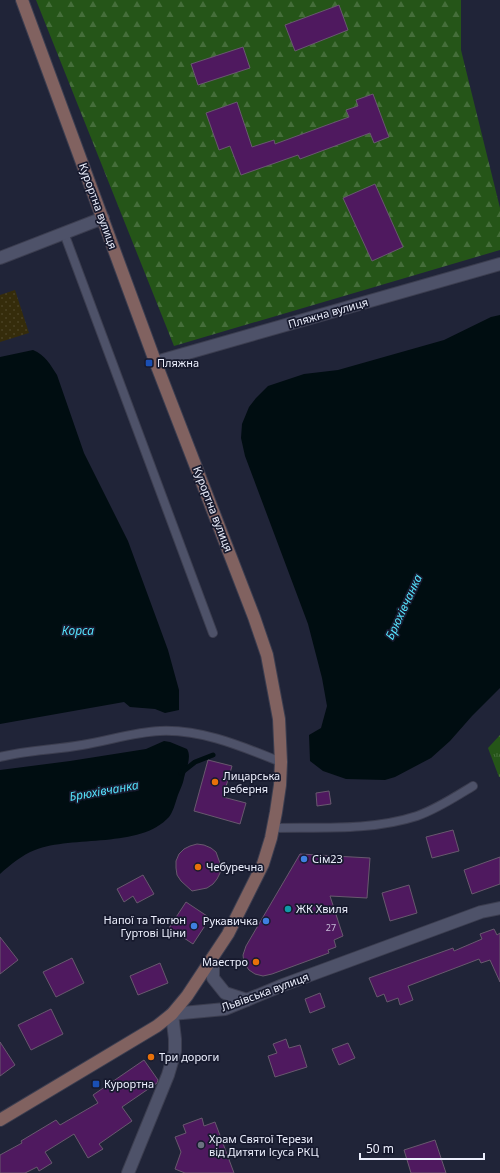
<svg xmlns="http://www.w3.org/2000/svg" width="500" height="1173" font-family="'Noto Sans',sans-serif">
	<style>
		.grass { fill: url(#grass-tufts) }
		.forest { fill: url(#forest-firs) }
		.sand { fill: url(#sand-dots) }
		.water { fill: #000d11 }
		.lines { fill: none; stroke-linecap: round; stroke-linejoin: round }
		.stream { stroke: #000d11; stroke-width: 5 }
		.building { fill: #4f195f; stroke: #68596e }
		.service-casing { stroke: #3c3e50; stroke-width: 10 }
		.minor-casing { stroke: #3c3e50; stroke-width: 14 }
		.tertiary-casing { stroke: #3c3e50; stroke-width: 14 }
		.secondary-casing { stroke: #3c3e50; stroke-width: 14 }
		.service { stroke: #4e5269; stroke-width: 8 }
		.minor { stroke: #4e5269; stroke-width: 12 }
		.tertiary { stroke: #4e5269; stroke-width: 12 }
		.secondary { stroke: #816260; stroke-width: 12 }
		.transit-dot { fill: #1a4fb4; stroke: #171a2e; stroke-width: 1.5 }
		.food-dot { fill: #e8710a; stroke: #171a2e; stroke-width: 1.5 }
		.shop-dot { fill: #3f7fe0; stroke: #171a2e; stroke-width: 1.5 }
		.culture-dot { fill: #0f9aa8; stroke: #171a2e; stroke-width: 1.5 }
		.worship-dot { fill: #6b7280; stroke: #171a2e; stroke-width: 1.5 }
		.labels { text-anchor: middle; stroke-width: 3.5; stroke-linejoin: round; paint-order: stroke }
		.number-label { font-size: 9px; fill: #c5bad6 }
		.street-label { font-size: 11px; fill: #eceffd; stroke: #171a2e }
		.poi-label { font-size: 11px; fill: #eceffd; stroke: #171a2e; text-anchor: start }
		.water-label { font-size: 12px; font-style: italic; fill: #55e1fc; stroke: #171a2e }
	</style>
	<defs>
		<pattern id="grass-tufts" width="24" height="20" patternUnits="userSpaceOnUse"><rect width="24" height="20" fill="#255518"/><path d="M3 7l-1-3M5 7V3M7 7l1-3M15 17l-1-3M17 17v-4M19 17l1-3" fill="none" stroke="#456e3a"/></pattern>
		<pattern id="forest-firs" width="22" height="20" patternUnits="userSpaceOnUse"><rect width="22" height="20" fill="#255518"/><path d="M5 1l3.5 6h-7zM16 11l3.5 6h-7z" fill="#456e3a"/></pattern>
		<pattern id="sand-dots" width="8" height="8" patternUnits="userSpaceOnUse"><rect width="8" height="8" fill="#352c0b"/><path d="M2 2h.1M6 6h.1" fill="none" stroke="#494123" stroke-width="1.8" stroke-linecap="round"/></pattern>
	</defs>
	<rect width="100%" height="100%" fill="#202438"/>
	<path class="grass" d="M500,735V777H499L488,748Z"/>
	<path class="forest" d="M36,0H461V50L500,208V250L174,346Z"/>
	<path class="sand" d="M15,290L29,333L0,342V295Z"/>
	<g class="water">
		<path d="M500,315V688L472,716L450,741L431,758L395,777L385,780L346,779L323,771L310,761L309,735L321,728L327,706L322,678L308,624L245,456L241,438L242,424L249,407L256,398L268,386L304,374L338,370L444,340L491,317Z"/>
		<path d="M33,350C45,355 50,364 57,375L84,453L128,541L168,650L179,690V710L165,713L155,709L130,707L124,702L0,724V357Z"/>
		<path d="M164,741L170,742L187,749C192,757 186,769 184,778C183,785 179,791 177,798C175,804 173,812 169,817C140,849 73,835 35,850C22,855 10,865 0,874V770L70,761L146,749Z"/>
	</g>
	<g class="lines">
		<path class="stream" d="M181,773L195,762L213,755"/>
	</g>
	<g class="building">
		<path d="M339,5L348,30L295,51L285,25Z"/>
		<path d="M243,47L250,68L198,85L191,64Z"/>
		<path d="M373,94L389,137L374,143L370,133L300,159L298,155L241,175L230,146L219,150L206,113L237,102L252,147L274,140L275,144L349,117L346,110L358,106L356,100Z"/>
		<path d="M375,184L403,247L372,261L343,198Z"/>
		<path d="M208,760L232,766L223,797L246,803L240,824L194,811Z"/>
		<path d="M329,791L331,804L317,806L316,793Z"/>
		<path d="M453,830L459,851L432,858L426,837Z"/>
		<path d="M197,844L204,845L211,848L216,852L221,866L220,873L217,879L213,884L207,888L192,891L181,881L177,875L176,868V861L179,854L184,849L190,846Z"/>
		<path d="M300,854L370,858L367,898L330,896L343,936L334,940L336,947L328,950L329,953L272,974L263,976L255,974L249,970L244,963L243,955L246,946Z"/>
		<path d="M500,857V884L472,894L464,870Z"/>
		<path d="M143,875L154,894L137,903L133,896L124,902L117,889Z"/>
		<path d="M409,885L417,913L390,921L382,893Z"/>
		<path d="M186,902L210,918L193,944L169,928Z"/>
		<path d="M494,929L497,935L500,933V982L490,960L481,963L479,959L408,986L413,1000L400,1005L398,998L387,1002L384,994L377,997L369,978L453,948L454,951L482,939L480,934Z"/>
		<path d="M0,937L18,960L0,974Z"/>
		<path d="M72,958L84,983L56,997L43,972Z"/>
		<path d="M160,963L168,983L138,995L130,976Z"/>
		<path d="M320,993L325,1007L310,1013L305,999Z"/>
		<path d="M51,1009L63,1034L31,1050L18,1025Z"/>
		<path d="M286,1039L289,1048L300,1045L307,1067L275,1077L268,1056L277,1053L273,1044Z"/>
		<path d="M0,1042L15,1065L0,1076Z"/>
		<path d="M348,1043L355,1058L339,1065L332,1049Z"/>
		<path d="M144,1060L158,1080L157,1083L122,1107L132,1121L99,1144L103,1149L88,1158L74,1134L45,1152L52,1163L39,1171L37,1167L25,1173H0V1155L22,1143L21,1141L56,1120L60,1125L98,1103L93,1095Z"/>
		<path d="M202,1118L204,1126L215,1122L234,1173H185L175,1169L181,1152L175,1137L186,1133L183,1125Z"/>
		<path d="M435,1140L446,1173H411L404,1150Z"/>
	</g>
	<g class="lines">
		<g class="service-casing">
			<g id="service">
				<path d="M64,233L213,633"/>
				<path d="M0,757C27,750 54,750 82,745C108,741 134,732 160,731C202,729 243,747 281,762"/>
				<path d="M273,828C321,827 371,831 417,816C437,809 455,797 473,786"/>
			</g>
		</g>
		<g class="minor-casing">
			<g id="minor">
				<path d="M0,258L103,218"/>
				<path d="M156,362L500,264"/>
				<path d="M128,1173L168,1075L175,1051V1039L172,1014"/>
			</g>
		</g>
		<g class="tertiary-casing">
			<g id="tertiary">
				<path d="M213,957V978L225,993L247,1000"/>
				<path d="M172,1014L225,1009L283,985L481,912L500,908"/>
			</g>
		</g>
		<g class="secondary-casing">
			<path id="secondary" d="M0,1120L157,1026L172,1014L187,996L228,934L263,864L271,838L276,812L280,785L281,762L279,719L267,655L254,617L155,361L22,0"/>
		</g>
		<use href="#service" class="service"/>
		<use href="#minor" class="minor"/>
		<use href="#tertiary" class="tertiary"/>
		<use href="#secondary" class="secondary"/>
	</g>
	<g class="transit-dot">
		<rect x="145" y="359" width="8" height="8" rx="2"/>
		<rect x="92" y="1080" width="8" height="8" rx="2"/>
	</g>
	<g class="food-dot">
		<circle cx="215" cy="782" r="4"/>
		<circle cx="198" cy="867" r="4"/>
		<circle cx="256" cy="962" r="4"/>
		<circle cx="151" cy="1057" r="4"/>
	</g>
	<g class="shop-dot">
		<circle cx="304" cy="859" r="4"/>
		<circle cx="266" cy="921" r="4"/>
		<circle cx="194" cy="926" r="4"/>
	</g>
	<circle class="culture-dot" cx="288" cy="909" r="4"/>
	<circle class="worship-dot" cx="201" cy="1145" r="4"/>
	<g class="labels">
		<g class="number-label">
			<text x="331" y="931">27</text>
		</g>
		<g class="street-label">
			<text transform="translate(98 206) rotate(70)" y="4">Курортна вулиця</text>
			<text transform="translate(328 313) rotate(-16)" y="4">Пляжна вулиця</text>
			<text transform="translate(213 509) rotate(69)" y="4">Курортна вулиця</text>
			<text transform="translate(265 992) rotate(-20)" y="4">Львівська вулиця</text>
		</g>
		<g class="poi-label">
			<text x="157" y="367">Пляжна</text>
			<text x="223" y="780">Лицарська<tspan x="223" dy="13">реберня</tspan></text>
			<text x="312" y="863">Сім23</text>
			<text x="206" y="871">Чебуречна</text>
			<text x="296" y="913">ЖК Хвиля</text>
			<text x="186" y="924" text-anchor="end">Напої та Тютюн<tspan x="186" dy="13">Гуртові Ціни</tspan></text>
			<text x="258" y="925" text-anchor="end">Рукавичка</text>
			<text x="248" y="966" text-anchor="end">Маестро</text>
			<text x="159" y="1061">Три дороги</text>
			<text x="104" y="1088">Курортна</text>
			<text x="209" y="1143">Храм Святої Терези<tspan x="209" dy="13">від Дитяти Ісуса РКЦ</tspan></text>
		</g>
		<g class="water-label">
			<text transform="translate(404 607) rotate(-65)" y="4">Брюхівчанка</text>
			<text x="78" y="635">Корса</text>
			<text transform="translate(104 791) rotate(-10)" y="4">Брюхівчанка</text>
		</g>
	</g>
	<path d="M360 1153v6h124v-6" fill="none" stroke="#eceffd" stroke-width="2"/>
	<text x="366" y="1153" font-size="12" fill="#eceffd" stroke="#171a2e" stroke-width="3" paint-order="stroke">50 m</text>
</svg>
